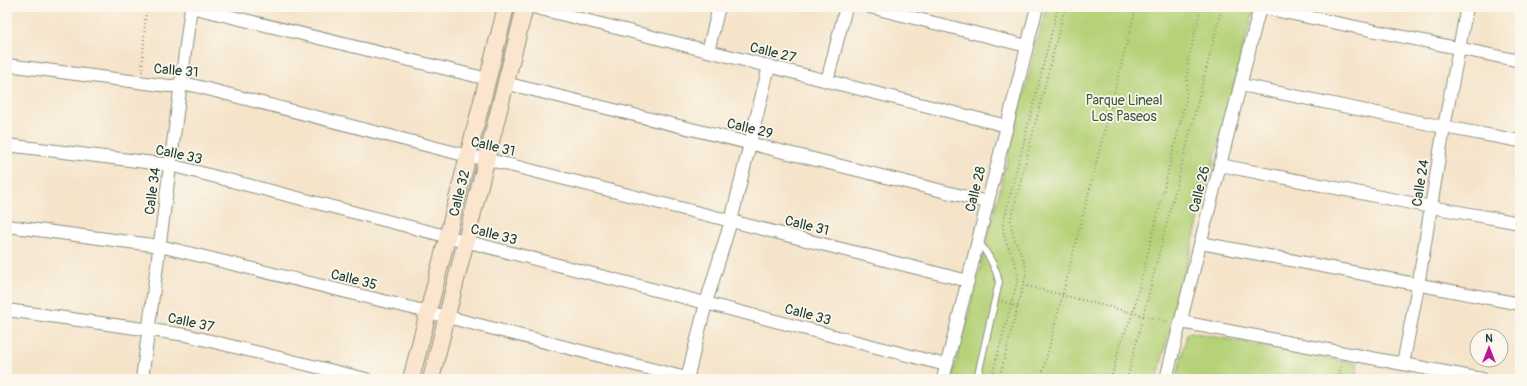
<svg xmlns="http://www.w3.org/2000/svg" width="1527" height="386" font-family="Pangolin,sans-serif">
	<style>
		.green { fill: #b5d278; stroke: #6a8856 }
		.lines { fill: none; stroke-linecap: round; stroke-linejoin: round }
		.lane-casing { stroke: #8a907f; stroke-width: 8 }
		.street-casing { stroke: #8a907f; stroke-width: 14 }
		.secondary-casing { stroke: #8a907f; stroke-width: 18 }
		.path { stroke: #8a907f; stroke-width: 2; stroke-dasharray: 1 3; stroke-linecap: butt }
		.lane { stroke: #fff; stroke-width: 6 }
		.street { stroke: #fff; stroke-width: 12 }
		.secondary { stroke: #fbe5cf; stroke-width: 16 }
		.labels { text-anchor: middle; stroke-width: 3.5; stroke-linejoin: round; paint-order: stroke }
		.street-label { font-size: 14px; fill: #1f3d34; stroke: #fbf7ec }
		.park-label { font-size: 14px; fill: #3d5b42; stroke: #fbf7ec }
	</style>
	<rect width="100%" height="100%" fill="#fbf7ec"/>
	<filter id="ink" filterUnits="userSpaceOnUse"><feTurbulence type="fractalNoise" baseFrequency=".025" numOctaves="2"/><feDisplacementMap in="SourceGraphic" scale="8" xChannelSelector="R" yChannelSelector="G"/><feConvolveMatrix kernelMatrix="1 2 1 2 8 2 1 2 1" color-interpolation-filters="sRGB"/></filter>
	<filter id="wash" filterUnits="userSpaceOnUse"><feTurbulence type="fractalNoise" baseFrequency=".012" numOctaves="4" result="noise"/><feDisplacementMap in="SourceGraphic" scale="16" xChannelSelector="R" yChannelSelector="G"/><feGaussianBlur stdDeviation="0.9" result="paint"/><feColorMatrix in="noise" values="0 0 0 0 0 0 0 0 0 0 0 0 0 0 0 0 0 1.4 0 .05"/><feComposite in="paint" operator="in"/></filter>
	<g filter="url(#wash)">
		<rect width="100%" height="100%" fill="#f5e4ca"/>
		<g class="green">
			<path d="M1046,7H1254L1157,379H952Z"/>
			<path d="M1190,332L1358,364L1356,379H1176L1187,334Z"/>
		</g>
	</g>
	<g filter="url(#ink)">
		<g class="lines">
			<g class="lane-casing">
				<path id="lane" d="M977,379L999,282C996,266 988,255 979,242"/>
			</g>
			<g class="street-casing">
				<g id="street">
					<path d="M191,7L488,79"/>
					<path d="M533,7L1007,126"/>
					<path d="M870,7L1027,46"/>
					<path d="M1260,7L1520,61"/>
					<path d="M708,51L719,7"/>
					<path d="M7,65L169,86L192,85L468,156L486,159L968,281"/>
					<path d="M827,81L846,7"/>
					<path d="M505,83L987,202"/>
					<path d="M1241,85L1444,127L1520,141"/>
					<path d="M7,145L170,165L946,365"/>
					<path d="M1220,165L1431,207L1520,223"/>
					<path d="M7,226L160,246L428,312L690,379"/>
					<path d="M1201,243L1520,304"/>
					<path d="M7,310L186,335L366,379"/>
					<path d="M1181,322L1482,379"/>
					<path d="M1403,364L1418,286L1444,127L1467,7"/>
					<path d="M142,379L191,7"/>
					<path d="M687,379L706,303L731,221L769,66"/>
					<path d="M943,379L1037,7"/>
					<path d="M1166,379L1260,7"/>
				</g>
			</g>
			<g class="secondary-casing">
				<g id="secondary">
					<path d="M411,379L506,7"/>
					<path d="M431,379L525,7"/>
				</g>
			</g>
			<g class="path">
				<path d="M142,72L146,7"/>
				<path d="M1023,285L1169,322"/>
				<path d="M1002,301L1018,307"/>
				<path d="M991,379L1018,279C1018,258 1003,247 1003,224L1058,7"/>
				<path d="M999,379L1026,274C1026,254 1010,241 1011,219L1065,7"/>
				<path d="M1041,379L1136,7"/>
				<path d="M1111,379L1120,344L1133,313L1186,99L1188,61L1201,7"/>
				<path d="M1127,379L1222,7"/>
				<path d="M1338,379L1342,363"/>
			</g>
			<use href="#lane" class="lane"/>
			<use href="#street" class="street"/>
			<use href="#secondary" class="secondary"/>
		</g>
	</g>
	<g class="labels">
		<g class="street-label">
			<text transform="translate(773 52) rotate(14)" y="5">Calle 27</text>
			<text transform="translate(176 70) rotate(5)" y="5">Calle 31</text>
			<text transform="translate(750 128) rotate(14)" y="5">Calle 29</text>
			<text transform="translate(493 146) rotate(13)" y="5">Calle 31</text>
			<text transform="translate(179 154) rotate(12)" y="5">Calle 33</text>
			<text transform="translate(1420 183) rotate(-81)" y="5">Calle 24</text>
			<text transform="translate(975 189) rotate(-76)" y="5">Calle 28</text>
			<text transform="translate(1199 189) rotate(-76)" y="5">Calle 26</text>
			<text transform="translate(152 191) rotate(-83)" y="5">Calle 34</text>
			<text transform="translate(459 193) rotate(-76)" y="5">Calle 32</text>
			<text transform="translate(807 225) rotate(14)" y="5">Calle 31</text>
			<text transform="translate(494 234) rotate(14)" y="5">Calle 33</text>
			<text transform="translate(354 279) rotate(14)" y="5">Calle 35</text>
			<text transform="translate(808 314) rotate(15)" y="5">Calle 33</text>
			<text transform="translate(191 322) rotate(12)" y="5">Calle 37</text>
		</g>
		<g class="park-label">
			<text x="1124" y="105">Parque Lineal<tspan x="1124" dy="16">Los Paseos</tspan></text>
		</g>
	</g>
	<rect width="1527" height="386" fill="none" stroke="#fbf7ec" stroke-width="24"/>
	<g transform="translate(1489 348)"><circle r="19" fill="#fbf7ec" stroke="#a3ada2"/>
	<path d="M0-3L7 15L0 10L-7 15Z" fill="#b5179e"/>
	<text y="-6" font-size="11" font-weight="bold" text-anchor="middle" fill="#1f3d34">N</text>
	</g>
</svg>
